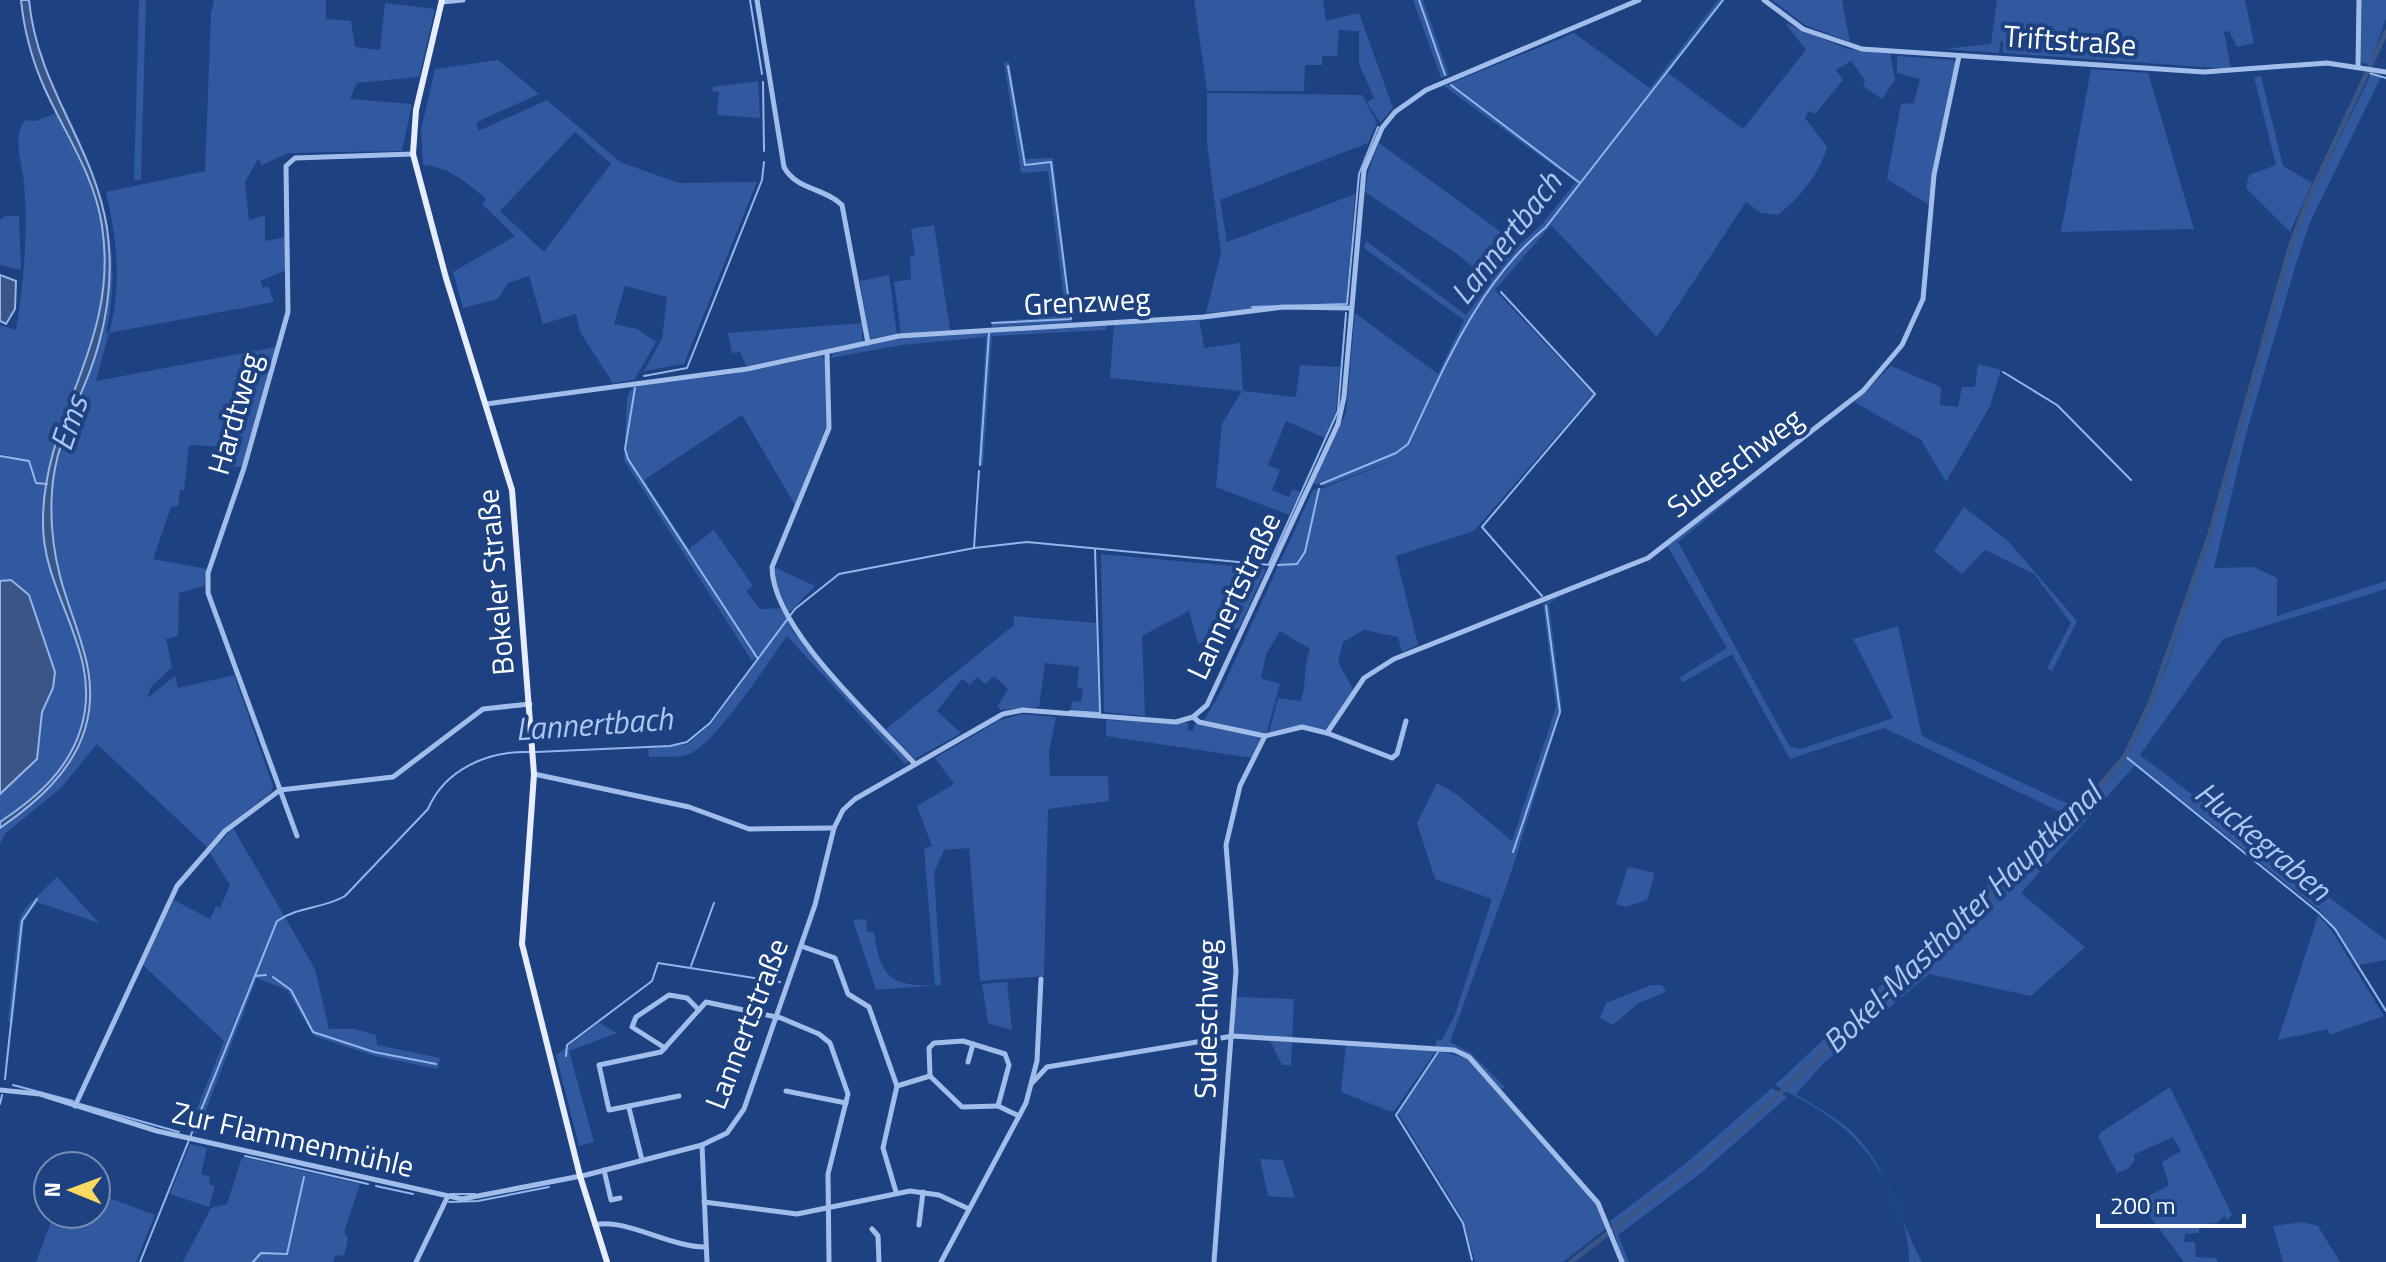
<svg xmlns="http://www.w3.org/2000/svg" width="2386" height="1262" font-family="'Titillium Web',sans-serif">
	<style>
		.green { fill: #3059a0; fill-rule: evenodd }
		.water { fill: #3b5686; stroke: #95b6eb; stroke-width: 2 }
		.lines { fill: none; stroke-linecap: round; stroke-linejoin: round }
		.stream { stroke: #95b6eb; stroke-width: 2 }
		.canal { stroke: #3b5686; stroke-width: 5 }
		.minor { stroke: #a2bde9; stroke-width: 5 }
		.major { stroke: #e5edfe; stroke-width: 6 }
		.labels { text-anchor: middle; stroke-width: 8; stroke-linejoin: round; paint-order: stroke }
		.street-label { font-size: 30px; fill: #fff; stroke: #1d4181 }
		.water-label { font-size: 32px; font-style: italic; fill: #adc7f1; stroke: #1d4181 }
	</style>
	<rect width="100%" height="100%" fill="#1d4181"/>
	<g class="green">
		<path d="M139,0H146L141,180H134Z"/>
		<path d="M214,0H326V19L351,21L355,47L380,50L385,3L435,9L419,77L357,83L350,99L412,104L402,151L288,153L262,165L258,159L245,182L249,220L265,215V241L286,237L287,270L260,281L263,288L268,286L274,302L109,333L96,381L276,347L242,467L227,466V447L189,445L184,490H180L178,506L171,507L153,559L207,569L204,586L179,593L178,636L166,639L172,667L151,687L147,698L175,676L178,688L234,675L273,786L271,792L224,829L207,847L97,744L61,788L6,833L0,844V456H10L0,454V325L16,330C24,280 29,226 23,175C20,156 13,137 25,120L36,121L56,113C105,202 122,267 86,366C71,407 52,444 47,488L51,489C61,436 85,389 100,338C124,255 99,182 60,109L64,107C100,180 125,250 106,333H109C122,287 117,238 106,192L205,171L211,13Z"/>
		<path d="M1194,0H1323L1326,21L1359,13L1393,108L1380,123L1367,102L1374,98L1359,64V31L1339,30L1337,56H1322V65H1305L1304,91H1207Z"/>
		<path d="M1413,0H1423L1449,75L1441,78Z"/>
		<path d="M1718,0H1725L1668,73L1743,129L1806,50L1785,23L1848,49L1890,53L1895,80L1882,99L1863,86L1865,80L1851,61L1836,70L1843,80L1815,114L1809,111L1805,118L1827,147C1820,174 1799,198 1778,215L1761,213L1746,202L1657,337L1551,225L1495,290L1593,394L1474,531L1396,556L1418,645L1402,652L1398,637L1364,630L1343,642L1338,662L1353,689L1328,730L1301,725L1269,732L1278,698L1301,701C1307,683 1303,667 1310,649L1280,631L1266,654L1261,678L1280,684L1267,732L1256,733L1204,720L1220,693L1313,490L1324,488L1402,457L1325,486L1312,483L1346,413L1355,313L1438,374L1464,320L1364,248L1366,241L1466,315L1491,282L1457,254L1365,192L1368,172L1379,143L1519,245L1543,223L1576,182L1444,86L1574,33L1650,88Z"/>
		<path d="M1772,0H1842L1850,42L1805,25Z"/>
		<path d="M1997,0H2245L2254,43L2237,47L2229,31L2224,32L2231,69L2003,53V41L2000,42L1999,53L1943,49L1991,44Z"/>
		<path d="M2360,0H2386V18L2370,64L2362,63L2360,57Z"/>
		<path d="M1897,56L1953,60L1955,63L1929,205L1887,179L1901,104L1914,103L1920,79L1897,73Z"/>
		<path d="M498,60L539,94L477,122L478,131L547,100L620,162L679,183L757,182L684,364L644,371L662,339L667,297L625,286L614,324L637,329L656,342L634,380L613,383L580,332L576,314L543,324L529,276L508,283L498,299L463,308L453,272L515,236L482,204L486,199C466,182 449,167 423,165L421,130L435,69ZM575,132L611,164L544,252L500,211Z"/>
		<path d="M1004,62H1009L1026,159L1053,158L1072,322L992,327V322L1066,315L1048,171L1021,173Z"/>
		<path d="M2091,69L2148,73L2194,229L2061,232Z"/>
		<path d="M2371,74L2381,77L2310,222L2296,264L2246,434L2214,568L2254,567L2277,578V616L2386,581V589L2223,639L2140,755L2386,940V960L2359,965L2321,911L2136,764L2021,893L2085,947L2031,996L1929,974L1824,1063L1796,1094C1814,1107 1835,1115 1852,1132C1888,1167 1899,1219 1922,1262H1909C1910,1218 1883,1167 1852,1136C1831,1114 1801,1100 1775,1085L2063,815L2069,821L1918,964L2070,823L2126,757L2137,737L2167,665L2211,533L2291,248L2308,204Z"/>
		<path d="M2261,76L2283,166L2312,183L2290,232L2246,188L2249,175L2276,165L2254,77Z"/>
		<path d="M758,81L760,118L717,115L719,92L712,91L713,87Z"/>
		<path d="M1207,93L1362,95L1377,123L1368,143L1220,200L1227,242L1355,194L1346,306H1282L1206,313L1221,253L1207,143Z"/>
		<path d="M5,216H19L21,270L0,265V220Z"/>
		<path d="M934,225L950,330L901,334L894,282L911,279L910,256L915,255L911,229Z"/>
		<path d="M889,275L897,335L869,339L860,281Z"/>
		<path d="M1199,318L1204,348L1240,343L1243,391L1296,397L1300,365L1340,367L1336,411L1325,438L1286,421L1268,465L1280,470L1272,490L1289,497L1293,489L1300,492L1289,515L1216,487L1222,424L1242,391L1110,378L1114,324Z"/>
		<path d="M862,323V343L746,366L740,352L732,353L728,333Z"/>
		<path d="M1107,324L1106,330L992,336L983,466L978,465L986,337L902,345L831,358L833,353L900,338Z"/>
		<path d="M822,356L825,360L826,427L795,505L742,415L644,480L689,549L714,530L753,586L746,591L760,609L783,608L792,630L909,761L905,764L787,636C769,661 713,748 687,755C675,758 661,756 649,757L648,749L688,744L712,723L760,657L759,654L752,661L624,460L627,398L632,387L733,374Z"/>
		<path d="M1978,364L2001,370L1990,406L1946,482L1921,440L1854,402L1891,366L1941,387L1940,405L1958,407L1962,387H1975Z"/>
		<path d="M1759,476L1678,542L1790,747L1800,749L1893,718L1853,639L1898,626L1922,736L2070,805L2063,813L1884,728L1790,759L1732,654L1682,683L1680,677L1727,648L1666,544Z"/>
		<path d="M1964,507L2008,541L2077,621L2052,671L2047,668L2071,623L2034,574L1985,550L1962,574L1934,551Z"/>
		<path d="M1101,554L1266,569L1239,628L1198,644L1189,611L1142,636L1145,716L1104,712Z"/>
		<path d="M774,567L815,586L789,613L774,579Z"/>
		<path d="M1560,596L1549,604L1562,709L1510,876L1450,1042L1471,1053L1505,1087L1501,1090L1469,1056L1435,1048L1437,1039L1442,1040L1455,1015L1492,899L1435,879L1417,823L1437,783L1456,794L1512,841L1556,707L1543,604Z"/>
		<path d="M1014,616L1096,623L1099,712L1071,709L1072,701L1081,702L1083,688L1077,687L1079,667L1045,663L1039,707L1001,710L997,707L1008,689L994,676L985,684L977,677L970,685L962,679L937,711L961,733L915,759L886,729L1014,625Z"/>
		<path d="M1023,714L1056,717L1049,752L1050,776H1108L1109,801L1048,809L1044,976L980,981L969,848L944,850L934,872L941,985L876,990L853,920L866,919L867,932H874C880,976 890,987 935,985L924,848L932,846L917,806L954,784L935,758L1000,720Z"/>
		<path d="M1106,720L1188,723V730L1193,731L1195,723H1199L1259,736L1261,741L1252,758L1106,736Z"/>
		<path d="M233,828L315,969L329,1029H355L376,1035L377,1045L440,1058L438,1069L375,1056L314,1036L287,990L257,978L197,1133L188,1131L224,1041L143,965L174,900L210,919L216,906L220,908L230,885L210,853Z"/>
		<path d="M1628,867L1655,873L1647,900L1626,907L1616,904Z"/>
		<path d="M57,877L99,923L37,902L24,922L13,1024L8,1021L19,920L25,908Z"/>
		<path d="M2318,915L2332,931L2384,1016L2329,1035L2328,1029L2278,1040Z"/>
		<path d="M1007,982L1012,1030L988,1023L982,984Z"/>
		<path d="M1651,985H1662L1666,992L1637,1004L1613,1025L1600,1018L1606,1003Z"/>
		<path d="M1236,997L1294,999L1291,1065H1282L1268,1037L1234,1035Z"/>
		<path d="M599,1023L617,1033L569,1051L594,1142L579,1146L556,1055Z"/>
		<path d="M1346,1044L1436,1051L1394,1111H1389L1341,1092Z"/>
		<path d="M1440,1051L1467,1058L1598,1204L1607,1228L1563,1262H1475L1463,1219L1398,1113Z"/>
		<path d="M2170,1087L2232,1215L2227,1220L2224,1216L2217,1223L2199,1225V1233L2185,1234L2184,1242H2195L2196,1257L2217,1258V1262H2184L2140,1203L2141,1200L2169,1185L2162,1162L2181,1151L2173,1137L2133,1155L2135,1159L2129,1168L2117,1173L2099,1138L2100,1133Z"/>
		<path d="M1772,1088L1787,1097L1701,1173L1618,1235L1629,1262H1624L1610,1221L1685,1164Z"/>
		<path d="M190,1144L207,1148L201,1174L210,1177L209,1184L215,1186L209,1207L170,1194Z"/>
		<path d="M242,1157L360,1184L344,1232L348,1238L344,1256L335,1255L333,1262H183L211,1208L227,1204Z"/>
		<path d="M1260,1159L1283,1160L1295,1198L1268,1196Z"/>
		<path d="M96,1193L155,1215L136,1262H36L54,1214H96Z"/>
		<path d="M2303,1222L2318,1226L2340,1262H2283L2273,1226Z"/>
	</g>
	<g class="water">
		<path d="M21,0H29C37,87 94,145 107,228C114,277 107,325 90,371C75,410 54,449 52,492C50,520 53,549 60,576C73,628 102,672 85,729C72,772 36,803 0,828V822C36,798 68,771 81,728C104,653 43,596 43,524C42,415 120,345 102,226C94,174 65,134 44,87C32,60 24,30 21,0Z"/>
		<path d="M0,275L16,281L15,309L6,324L0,321Z"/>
		<path d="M11,580L29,595L55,672L53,688L42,712L37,759L0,794V581Z"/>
	</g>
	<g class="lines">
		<g class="stream">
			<path d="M750,0L762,74"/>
			<path d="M1419,0L1445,75"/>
			<path d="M2369,73L2386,78"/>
			<path d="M763,82L764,151"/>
			<path d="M1451,85L1580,183"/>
			<path d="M1501,292L1595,394L1482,527L1542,596"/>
			<path d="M1252,307L1347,304L1359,174L1378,127"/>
			<path d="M992,323L1071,319L1051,162L1025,165L1008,66"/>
			<path d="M2003,372L2057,405L2131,480"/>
			<path d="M644,376L687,368L762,180L764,162"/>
			<path d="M635,388L625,449L628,459L758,659"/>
			<path d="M0,456L29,461L36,483L47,484"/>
			<path d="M980,465L989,333"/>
			<path d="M1321,484L1396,453L1408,444C1445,366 1478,283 1546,227L1723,0"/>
			<path d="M974,548L979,471"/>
			<path d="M1269,564L1338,411L1346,313"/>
			<path d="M1278,565L1297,564L1305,552L1319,489"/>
			<path d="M1070,711L1100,713L1095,549"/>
			<path d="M536,752L670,746L687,742L710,723L795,609L839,574L974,548L1027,542L1270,565"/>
			<path d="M2125,756L2319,913L2335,929L2386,1011"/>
			<path d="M1513,852L1560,712L1546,606"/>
			<path d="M691,966L714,903"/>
			<path d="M255,976L266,975"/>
			<path d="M273,977L291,990L313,1032L374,1052L436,1064"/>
			<path d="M1438,1052L1396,1115L1463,1223L1472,1260"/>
			<path d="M566,1056L567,1045L652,981L658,963L780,982"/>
			<path d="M5,1079L22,921L37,899"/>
			<path d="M13,1085L73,1101"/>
			<path d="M0,1104L2,1095"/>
			<path d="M80,1104L179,1132"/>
			<path d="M245,1156L368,1184"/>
			<path d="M376,1186L413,1194"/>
			<path d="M450,1194H475"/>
			<path d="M449,1202L478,1201L549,1187"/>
			<path d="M140,1262L277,921C299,906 323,909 345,896L428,809C445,769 488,751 529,752"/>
			<path d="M253,1262L261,1253L287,1254L304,1177"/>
		</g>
		<path class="canal" d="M1571,1262L1712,1153L1776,1097L2069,822L2125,756L2151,701L2210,534L2290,247L2306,204L2386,32"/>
		<g class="minor">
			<path d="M757,0L784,167C796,190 825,188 842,205L868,343"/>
			<path d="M1764,0L1803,29L1862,49L2204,72L2327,63L2386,72"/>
			<path d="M442,2L463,0"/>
			<path d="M2358,66L2359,0"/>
			<path d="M827,352L829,428L772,567C772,628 874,719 915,764"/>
			<path d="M486,404L747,369L899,336L1203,317L1283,307L1351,308"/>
			<path d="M1193,717L1199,722L1265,736L1302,727L1327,733L1364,678L1394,659L1648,558L1863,391L1902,345L1923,299L1934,175L1959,56"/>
			<path d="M1327,733L1392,758L1397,754L1406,721"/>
			<path d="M534,774L689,807L749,829L834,828"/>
			<path d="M297,836L208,593V573L244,468L288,312L286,166L295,158L413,154"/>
			<path d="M801,946L835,958L848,994L869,1007L897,1086L883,1148L896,1192"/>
			<path d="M665,1048L632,1027L636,1017L669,995L687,998L699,1010"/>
			<path d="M968,1062L973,1044"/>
			<path d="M930,1076L929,1048L934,1043L963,1041L1005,1054L1009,1065L998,1106L1019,1116"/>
			<path d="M1033,1082L1047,1067L1233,1036L1454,1050L1469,1057L1598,1203L1622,1262"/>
			<path d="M897,1086L930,1076L962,1107L998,1106"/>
			<path d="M0,1090L40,1094L157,1131L462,1199L586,1175L702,1145L727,1133L744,1109L815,905L834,828L843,810L855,799L1003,714L1023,710L1176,722L1193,717L1207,705L1338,424L1344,397L1364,170L1382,128L1395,112L1426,90L1639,0"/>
			<path d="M786,1091L846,1103"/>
			<path d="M679,1096L609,1110L599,1065L661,1052L706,1002L781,1018L819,1034L830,1043L848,1094L828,1174L829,1262"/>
			<path d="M75,1106L177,886L225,831L280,790L393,777L483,709L530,704"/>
			<path d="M629,1108L642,1160"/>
			<path d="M702,1145L707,1262"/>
			<path d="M604,1170L611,1200L620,1198"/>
			<path d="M704,1202L797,1214L910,1191L939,1195L969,1209"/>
			<path d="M595,1225C623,1217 672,1248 706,1247"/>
			<path d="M919,1225L923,1192"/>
			<path d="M872,1229L878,1236L879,1262"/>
			<path d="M416,1262L447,1198"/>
			<path d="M941,1262L1026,1103L1037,1061L1041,979"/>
			<path d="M1214,1262L1236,971L1226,845L1240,786L1265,736"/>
		</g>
		<path class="major" d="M442,0L416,110L413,154L446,278L512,490L534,774L522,944L580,1176L607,1262"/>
	</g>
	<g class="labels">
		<g class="street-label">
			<text transform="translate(2070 41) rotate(4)" y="10">Triftstraße</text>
			<text transform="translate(1087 302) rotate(-3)" y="10">Grenzweg</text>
			<text transform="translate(235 414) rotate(-74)" y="10">Hardtweg</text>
			<text transform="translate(1735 463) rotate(-37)" y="10">Sudeschweg</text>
			<text transform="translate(496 582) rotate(-95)" y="10">Bokeler Straße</text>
			<text transform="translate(1234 596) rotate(-65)" y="10">Lannertstraße</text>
			<text transform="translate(1207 1019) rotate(-89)" y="10">Sudeschweg</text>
			<text transform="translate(747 1024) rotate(-69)" y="10">Lannertstraße</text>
			<text transform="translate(293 1140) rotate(13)" y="10">Zur Flammenmühle</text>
		</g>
		<g class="water-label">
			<text transform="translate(1506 238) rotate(-52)" y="11">Lannertbach</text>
			<text transform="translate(69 423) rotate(-71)" y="11">Ems</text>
			<text transform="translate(594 724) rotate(-4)" y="11">Lannertbach</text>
			<text transform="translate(2263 841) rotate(40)" y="11">Huckegraben</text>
			<text transform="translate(1962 918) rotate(-44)" y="11">Bokel-Mastholter Hauptkanal</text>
		</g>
	</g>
	<g transform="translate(72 1190) rotate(271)"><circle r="38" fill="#1d4181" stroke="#778db3" stroke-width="2"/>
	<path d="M0-6L14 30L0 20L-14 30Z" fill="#f9d960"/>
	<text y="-12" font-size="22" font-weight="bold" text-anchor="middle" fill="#ffffff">N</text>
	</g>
	<path d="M2098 1214v12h146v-12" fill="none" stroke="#ffffff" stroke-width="4"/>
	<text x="2110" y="1214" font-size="24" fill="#ffffff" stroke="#1d4181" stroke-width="6" paint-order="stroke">200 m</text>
</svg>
